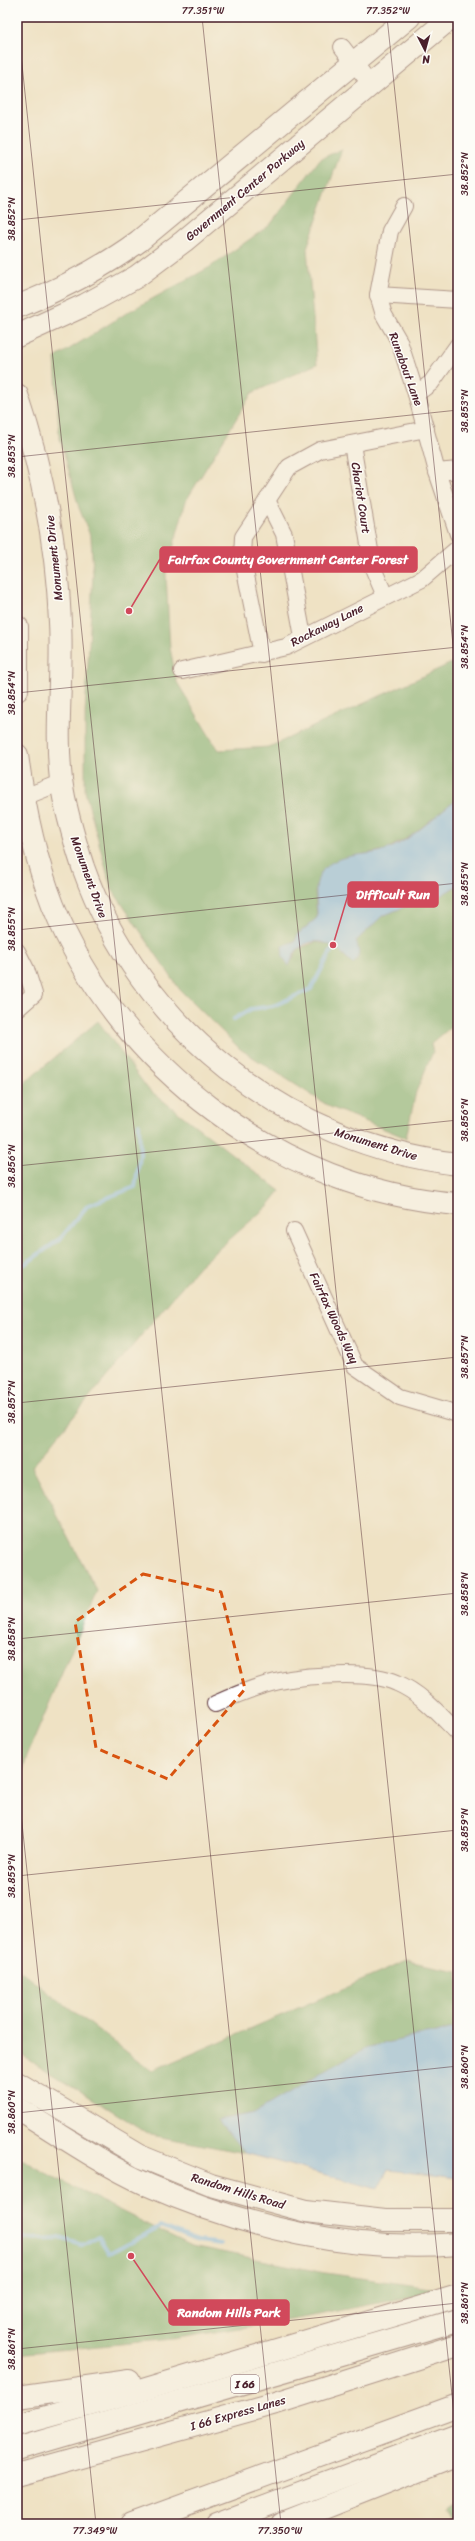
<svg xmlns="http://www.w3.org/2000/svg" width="475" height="2541" font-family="Sriracha,sans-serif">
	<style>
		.forest { fill: #6eaa6a; stroke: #5c644a }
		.water { fill: #79b7ec; stroke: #626b8c }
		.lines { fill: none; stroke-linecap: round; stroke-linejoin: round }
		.stream { stroke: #79b7ec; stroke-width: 4 }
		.street-casing { stroke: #633c42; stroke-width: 18 }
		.secondary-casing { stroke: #633c42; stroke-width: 24 }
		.highway-casing { stroke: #633c42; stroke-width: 24 }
		.street { stroke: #fff; stroke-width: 16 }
		.secondary { stroke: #fff; stroke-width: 22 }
		.highway { stroke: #fff; stroke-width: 22 }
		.marked { fill: none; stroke: #d8530f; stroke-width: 3; stroke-dasharray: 8 5; stroke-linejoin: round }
		.ticks { fill: none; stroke: #4a1f2b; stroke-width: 1; stroke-opacity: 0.45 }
		.labels { text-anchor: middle; stroke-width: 3; stroke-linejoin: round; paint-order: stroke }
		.shield { fill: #fdfcf7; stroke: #806168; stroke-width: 1 }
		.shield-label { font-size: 11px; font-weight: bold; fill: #4a1f2b }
		.street-label { font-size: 12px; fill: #4a1f2b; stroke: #fdfcf7 }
		.leader { fill: none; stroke: #d1495b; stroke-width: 1.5 }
		.callout-dot { fill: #d1495b; stroke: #fdfcf7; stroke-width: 1.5 }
		.callout { fill: #d1495b; stroke: #d1495b; stroke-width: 1.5 }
		.callout-label { font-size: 13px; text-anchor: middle; font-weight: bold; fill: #fff }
		.neatline { fill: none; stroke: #4a1f2b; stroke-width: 1.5 }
		.ticks-label { font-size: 10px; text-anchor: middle; fill: #4a1f2b }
	</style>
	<rect width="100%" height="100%" fill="#fdfcf7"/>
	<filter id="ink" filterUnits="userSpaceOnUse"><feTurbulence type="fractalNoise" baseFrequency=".025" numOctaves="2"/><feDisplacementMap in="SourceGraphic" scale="8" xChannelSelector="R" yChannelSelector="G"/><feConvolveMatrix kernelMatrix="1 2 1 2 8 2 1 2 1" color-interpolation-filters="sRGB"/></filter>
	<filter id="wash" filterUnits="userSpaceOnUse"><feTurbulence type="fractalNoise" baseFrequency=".012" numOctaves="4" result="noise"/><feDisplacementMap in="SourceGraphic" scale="16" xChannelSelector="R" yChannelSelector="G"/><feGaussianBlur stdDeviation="0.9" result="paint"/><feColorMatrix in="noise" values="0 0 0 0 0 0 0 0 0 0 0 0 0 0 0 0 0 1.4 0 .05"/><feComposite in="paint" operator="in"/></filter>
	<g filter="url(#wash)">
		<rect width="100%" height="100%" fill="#efe2c4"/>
		<g class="forest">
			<path d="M342,149L307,248L317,364L252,393L186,501L166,574L170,648L177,682L218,750L269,747L458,660V798L411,836L385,850L354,856L315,891L317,918L298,934L289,965L298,949L316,942L333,945L353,964L356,941L382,916L404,907L427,904L458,885V1021L431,1044L433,1052L416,1092L406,1138L330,1107L240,1049L180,990L111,888L85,791V714L93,574L91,538L79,508L59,435L55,358L128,312L210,267L270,225L320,159Z"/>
			<path d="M98,1021L148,1089L280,1191L268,1206L199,1266L32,1467L97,1591L27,1756L17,1794V1089Z"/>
			<path d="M407,1961L458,1971V2027L365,2048L254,2113L218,2120L245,2153L151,2135L17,2052V1968L152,2071Z"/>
			<path d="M17,2156L56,2179L192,2246L326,2273L445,2290L308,2317L172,2339L17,2354Z"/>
			<path d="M458,2505V2524H456L449,2511Z"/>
		</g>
		<g class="water">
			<path d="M458,798V885L427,904L404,907L382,916L356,941C359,950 361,957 353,964C338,949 320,931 298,949C294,952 291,961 289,966L283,957L282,946L295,941L298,934L317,918C318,902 312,887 321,873C334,852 365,857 386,850C414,839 435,815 458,798Z"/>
			<path d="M458,2027V2178L388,2170L378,2189L245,2153L218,2120L254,2113L365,2048Z"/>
		</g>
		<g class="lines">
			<g class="stream">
				<path d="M234,1019L251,1009L273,1006L311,989L336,942"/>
				<path d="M17,1265L25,1264L60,1239L88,1205L135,1187L140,1155L139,1124"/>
				<path d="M17,2239L60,2238L82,2245L98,2236L109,2253L161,2226L198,2241L221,2244"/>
			</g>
		</g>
	</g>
	<g filter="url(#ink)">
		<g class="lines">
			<g class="street-casing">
				<g id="street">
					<path d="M342,47L372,86"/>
					<path d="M404,206L390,231L378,295L384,315L399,341L416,394L437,472L458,534"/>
					<path d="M378,295L458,300"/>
					<path d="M416,394L431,383L458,345"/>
					<path d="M352,444L373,568L385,596"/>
					<path d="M437,472L458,470"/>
					<path d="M267,500L284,534L303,637"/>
					<path d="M262,654L242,556L243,537L289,467L320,450L426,429"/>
					<path d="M182,671L286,647L422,579L458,548"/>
					<path d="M17,800L62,782"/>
					<path d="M17,951L26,969L34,994L17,1009"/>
					<path d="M294,1231L355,1366L400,1397L458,1414"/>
					<path d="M215,1704C263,1682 293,1675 346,1675C362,1675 382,1676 397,1683C421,1693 440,1715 458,1733"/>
				</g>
			</g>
			<g class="secondary-casing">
				<g id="secondary">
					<path d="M17,307C61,289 101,269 139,241L409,17"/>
					<path d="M17,336L85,305L136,277L184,241L442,25L455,17"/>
					<path d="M17,395C42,469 57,543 60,622C63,675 55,728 61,780C65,809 74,839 83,867C140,1028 287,1144 458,1164"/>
					<path d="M17,627V690"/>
					<path d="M17,755C24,807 34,856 53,905C119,1069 283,1190 458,1204"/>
					<path d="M17,2083L142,2157L211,2185L306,2211L385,2220H458"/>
					<path d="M17,2108C60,2135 102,2164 148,2185C243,2227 353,2253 458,2244"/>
				</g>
			</g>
			<g class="highway-casing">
				<g id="highway">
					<path d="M17,2397L129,2381"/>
					<path d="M17,2425L129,2394L458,2296"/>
					<path d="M17,2449L458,2320"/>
					<path d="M17,2475L276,2403L458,2345"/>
					<path d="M132,2524L458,2405"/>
					<path d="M217,2524L458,2434"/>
					<path d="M283,2524L458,2455"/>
				</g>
			</g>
			<use href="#street" class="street"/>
			<use href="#secondary" class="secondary"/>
			<use href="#highway" class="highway"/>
		</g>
	</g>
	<path d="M0 0H475V2541H0ZM143,1574L221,1592L245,1689L168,1779L96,1748L75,1622Z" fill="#efe2c4" fill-opacity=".55" fill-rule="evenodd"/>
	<path class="marked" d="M143,1574L221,1592L245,1689L168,1779L96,1748L75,1622Z"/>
	<path class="ticks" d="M17,17L281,2524M202,17L458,2452M387,17L458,692M17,220L458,174M17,457L458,410M17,693L458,647M17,930L458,883M17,1166L458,1120M17,1403L458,1357M17,1639L458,1593M17,1776L96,2524M17,1876L458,1830M17,2113L458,2066M17,2349L458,2303"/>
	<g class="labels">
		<rect class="shield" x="231" y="2375" width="28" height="18" rx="3"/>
		<g class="shield-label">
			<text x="245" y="2388">I 66</text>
		</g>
		<g class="street-label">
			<text transform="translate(245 190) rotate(-40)" y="4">Government Center Parkway</text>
			<text transform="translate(406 369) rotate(70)" y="4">Runabout Lane</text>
			<text transform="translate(361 498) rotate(81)" y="4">Chariot Court</text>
			<text transform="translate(54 558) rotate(-96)" y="4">Monument Drive</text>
			<text transform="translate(327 625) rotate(-27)" y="4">Rockaway Lane</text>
			<text transform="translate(89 877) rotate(70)" y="4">Monument Drive</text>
			<text transform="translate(376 1144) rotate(17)" y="4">Monument Drive</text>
			<text transform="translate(334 1318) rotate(65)" y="4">Fairfax Woods Way</text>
			<text transform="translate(238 2191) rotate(17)" y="4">Random Hills Road</text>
			<text transform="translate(238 2413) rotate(-16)" y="4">I 66 Express Lanes</text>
		</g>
	</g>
	<path class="leader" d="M129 611L160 559M333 945L348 895M131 2256L169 2312"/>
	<g class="callout-dot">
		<circle cx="129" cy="611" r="4"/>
		<circle cx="333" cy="945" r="4"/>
		<circle cx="131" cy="2256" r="4"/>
	</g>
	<g class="callout">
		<rect x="160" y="547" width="257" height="25" rx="4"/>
		<rect x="348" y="882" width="90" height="25" rx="4"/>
		<rect x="169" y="2300" width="120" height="25" rx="4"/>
	</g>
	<g class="callout-label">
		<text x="288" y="564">Fairfax County Government Center Forest</text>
		<text x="393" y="899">Difficult Run</text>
		<text x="229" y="2317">Random Hills Park</text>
	</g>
	<rect width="475" height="2541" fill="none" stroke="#fdfcf7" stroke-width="44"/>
	<g transform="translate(425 50) rotate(174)" stroke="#fdfcf7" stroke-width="3" paint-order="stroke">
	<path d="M0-3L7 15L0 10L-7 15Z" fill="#4a1f2b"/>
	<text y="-6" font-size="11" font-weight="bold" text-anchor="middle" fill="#4a1f2b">N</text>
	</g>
	<rect x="22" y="22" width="431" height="2497" class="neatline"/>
	<g class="ticks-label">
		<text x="203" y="14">77.351°W</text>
		<text x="388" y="14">77.352°W</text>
		<text transform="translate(464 174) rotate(-90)" y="4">38.852°N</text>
		<text transform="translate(11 219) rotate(-90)" y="4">38.852°N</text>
		<text transform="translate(464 411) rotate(-90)" y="4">38.853°N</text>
		<text transform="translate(11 456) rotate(-90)" y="4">38.853°N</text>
		<text transform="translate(464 647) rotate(-90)" y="4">38.854°N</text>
		<text transform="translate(11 693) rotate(-90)" y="4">38.854°N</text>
		<text transform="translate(464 884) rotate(-90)" y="4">38.855°N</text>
		<text transform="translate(11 929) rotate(-90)" y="4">38.855°N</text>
		<text transform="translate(464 1120) rotate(-90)" y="4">38.856°N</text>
		<text transform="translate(11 1166) rotate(-90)" y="4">38.856°N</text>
		<text transform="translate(464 1357) rotate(-90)" y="4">38.857°N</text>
		<text transform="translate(11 1402) rotate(-90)" y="4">38.857°N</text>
		<text transform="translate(464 1594) rotate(-90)" y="4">38.858°N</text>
		<text transform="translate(11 1639) rotate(-90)" y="4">38.858°N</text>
		<text transform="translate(464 1830) rotate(-90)" y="4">38.859°N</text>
		<text transform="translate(11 1876) rotate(-90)" y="4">38.859°N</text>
		<text transform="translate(464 2067) rotate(-90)" y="4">38.860°N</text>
		<text transform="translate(11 2112) rotate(-90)" y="4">38.860°N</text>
		<text transform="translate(464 2303) rotate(-90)" y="4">38.861°N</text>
		<text transform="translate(11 2349) rotate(-90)" y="4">38.861°N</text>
		<text x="95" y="2534">77.349°W</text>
		<text x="280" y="2534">77.350°W</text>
	</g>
</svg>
